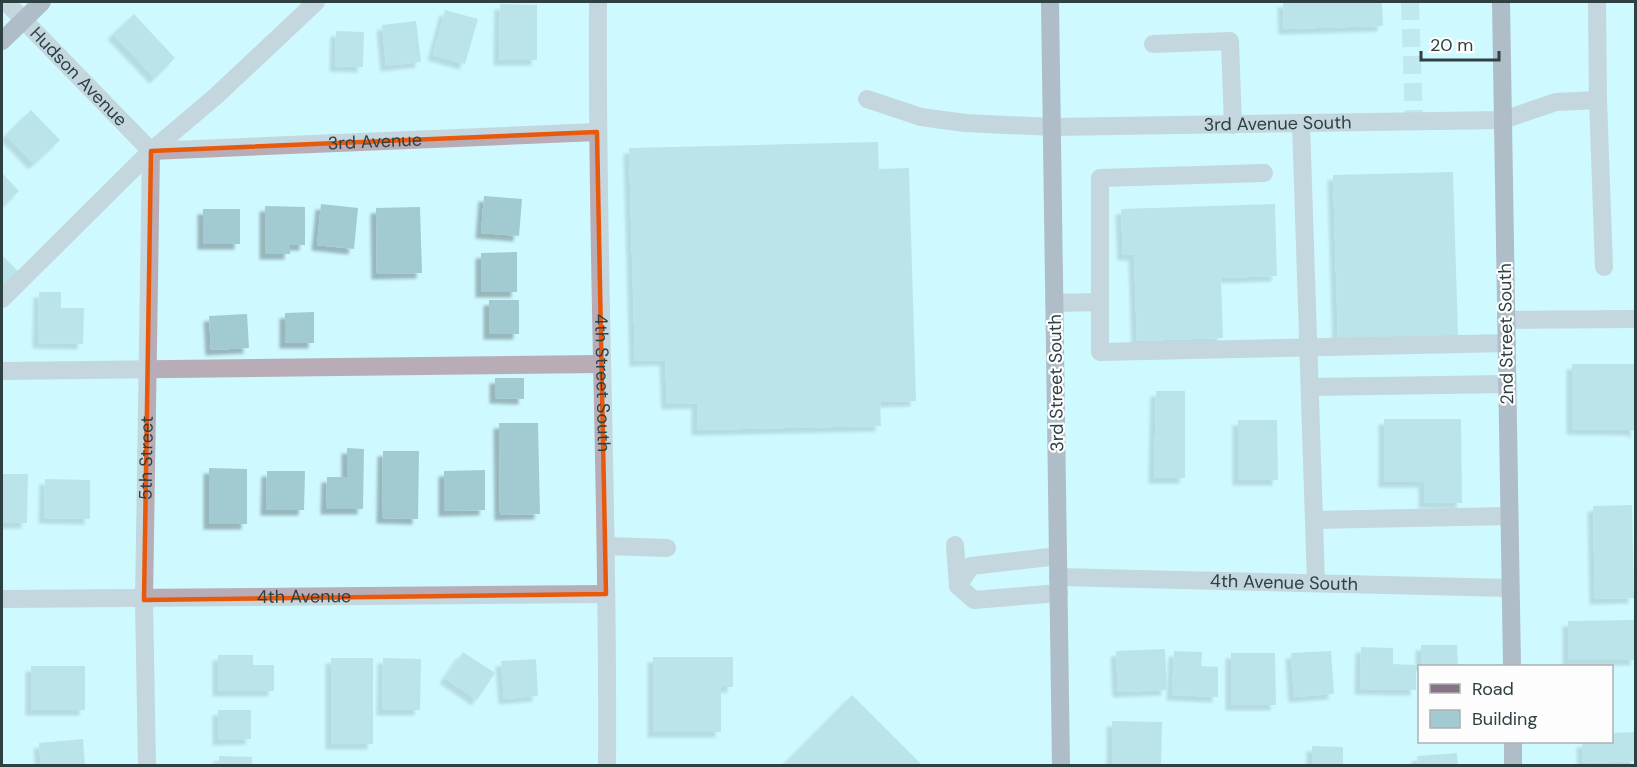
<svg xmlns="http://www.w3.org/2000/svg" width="1637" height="767" font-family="'DM Sans',sans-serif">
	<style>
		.building { fill: #a2cbd1; filter: url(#shadow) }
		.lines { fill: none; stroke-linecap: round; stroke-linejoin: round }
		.minor-tunnel { stroke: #aed4d9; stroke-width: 18; stroke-dasharray: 18 9; stroke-linecap: butt }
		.minor { stroke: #b8acb6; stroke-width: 18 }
		.major { stroke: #887386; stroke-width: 18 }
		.marked { fill: none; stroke: #e8590c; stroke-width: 4.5; stroke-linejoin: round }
		.labels { text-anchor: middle; stroke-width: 4.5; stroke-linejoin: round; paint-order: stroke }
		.street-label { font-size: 18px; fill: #2f4043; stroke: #fdfdfd }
	</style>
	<defs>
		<filter id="shadow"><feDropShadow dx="-5.5" dy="5.5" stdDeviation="1.5" flood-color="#0004"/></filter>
	</defs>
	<rect width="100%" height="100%" fill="#cef9ff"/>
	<g class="building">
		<path d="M1283,2H1382L1383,26L1284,29Z"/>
		<path d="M500,4L537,5V60H499Z"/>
		<path d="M445,10L478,19L465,64L433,55Z"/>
		<path d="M134,14L175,58L155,78L113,34Z"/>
		<path d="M416,21L421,62L386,66L382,25Z"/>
		<path d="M336,31L364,32L363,67L335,66Z"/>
		<path d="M31,110L60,140L34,164L6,135Z"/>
		<path d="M878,142L879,169L909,168L916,401L880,402L881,426L697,430V403L667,404L665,360L635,361L629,148Z"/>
		<path d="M1453,172L1458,336L1338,339L1333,175Z"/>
		<path d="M2,173L19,191L2,208Z"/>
		<path d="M484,196L522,199L519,236L481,233Z"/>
		<path d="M321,204L358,208L354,249L317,245Z"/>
		<path d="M1275,204L1277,276L1221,278L1223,338L1137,341L1134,255H1123L1121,209Z"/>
		<path d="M265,206L305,207V245H290V254H265Z"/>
		<path d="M420,207L422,273L377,274L376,208Z"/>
		<rect x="203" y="209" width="37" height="35"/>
		<path d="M517,252V292H481V253Z"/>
		<path d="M3,256L20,273L2,291V258Z"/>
		<path d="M39,292H61V308H84L83,344L38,343Z"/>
		<rect x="489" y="300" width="30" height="34"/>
		<path d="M314,312V343H285V313Z"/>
		<path d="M247,314L249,348L211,350L209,316Z"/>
		<path d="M1572,364H1636V434L1633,430L1572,429Z"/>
		<path d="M495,378H524V399L495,398Z"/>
		<path d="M1156,391H1185V478H1154Z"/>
		<path d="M1384,419H1461L1462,503H1424V482H1384Z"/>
		<path d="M1238,420H1277L1278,480H1238Z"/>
		<path d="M499,423H538L540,514L500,515Z"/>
		<path d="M347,448L364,449L363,509H326L327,477H347Z"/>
		<path d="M383,451H419L418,519L382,518Z"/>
		<path d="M209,468L247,469V524H209Z"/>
		<path d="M485,470V510L444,511V471Z"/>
		<path d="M267,471H305L304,510H266Z"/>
		<path d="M2,474H28L27,523H2Z"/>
		<path d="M45,479L90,480V519L44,518Z"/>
		<path d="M1632,505L1634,598L1595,599L1593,506Z"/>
		<path d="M1636,620V660H1568V621Z"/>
		<path d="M1421,645H1457L1458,666H1421Z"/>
		<path d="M1361,647L1393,648V664L1416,665V690L1360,689Z"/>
		<path d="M1165,649L1167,690L1118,692L1116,651Z"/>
		<path d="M1174,651L1202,652L1201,666L1218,667V697L1172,695Z"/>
		<path d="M1331,651L1334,694L1294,697L1291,653Z"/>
		<path d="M463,652L495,673L477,700L445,678Z"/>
		<path d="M1231,653H1275L1276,705H1231Z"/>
		<path d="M218,655H253V665H274V691H218Z"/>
		<path d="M653,657H733V687H721V732H653Z"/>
		<rect x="331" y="658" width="42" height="86"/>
		<path d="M383,658L421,659L420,710H382Z"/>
		<path d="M536,659L538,696L504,699L501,661Z"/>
		<rect x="31" y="666" width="54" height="44"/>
		<path d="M852,695L923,766H782Z"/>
		<path d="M218,710H251V739L218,740Z"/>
		<path d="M1112,721L1162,722L1161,766H1112Z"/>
		<path d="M1636,732V761L1583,763L1582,742H1612V733Z"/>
		<path d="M83,739L85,766H41L39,743Z"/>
		<path d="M1312,746L1343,747V766H1312Z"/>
		<path d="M1457,753L1458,766H1418L1417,756Z"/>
		<path d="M219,756L252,757V766H219Z"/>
	</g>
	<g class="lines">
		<path class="minor-tunnel" d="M1410,2L1414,121"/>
		<g class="minor">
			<path id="s1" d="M6,2L151,151"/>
			<path id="s2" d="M598,2C596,256 609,511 607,766"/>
			<path d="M1153,44L1230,41L1233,125"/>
			<path id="s3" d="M867,99L921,117L965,123L1052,127L1503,120L1556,102L1598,100L1597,2"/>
			<path d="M1598,100L1604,267"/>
			<path d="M1301,123L1316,583"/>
			<path id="s4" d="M151,151L597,132"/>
			<path d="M1264,173L1100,178V352L1507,343"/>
			<path d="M2,299L151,151L216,96L316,2"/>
			<path d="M1054,303L1100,302"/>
			<path d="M1506,320L1636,319"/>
			<path d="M2,371L601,364"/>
			<path d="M1310,387L1507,384"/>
			<path d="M1314,520L1509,516"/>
			<path d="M955,545L958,586"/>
			<path d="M607,546L667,548"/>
			<path d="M1058,556L971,566L958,586L974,600L1059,593"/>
			<path id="s5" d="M1058,577L1510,588"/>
			<path id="s6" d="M2,599L606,594"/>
			<path id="s7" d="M147,766L144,600L151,151"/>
		</g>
		<g class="major">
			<path d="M1050,2L1061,766"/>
			<path d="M1501,2L1512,666"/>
			<path d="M2,41L42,2"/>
			<path d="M1513,742V766"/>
		</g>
	</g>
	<path d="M0 0H1637V767H0ZM597,132L606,594L144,600L151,151Z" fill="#cef9ff" fill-opacity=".55" fill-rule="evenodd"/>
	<path class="marked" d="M597,132L606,594L144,600L151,151Z"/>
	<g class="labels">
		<g class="street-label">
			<text dy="6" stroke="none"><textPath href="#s1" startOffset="104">Hudson Avenue</textPath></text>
			<text dy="6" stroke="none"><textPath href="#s3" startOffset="414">3rd Avenue South</textPath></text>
			<text dy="6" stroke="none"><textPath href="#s4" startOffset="224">3rd Avenue</textPath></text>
			<text transform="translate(1506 334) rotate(-91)" y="6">2nd Street South</text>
			<text transform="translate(1056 383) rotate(-91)" y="6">3rd Street South</text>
			<text dy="6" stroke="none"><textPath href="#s2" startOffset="381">4th Street South</textPath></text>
			<text dy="6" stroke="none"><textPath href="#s7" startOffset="308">5th Street</textPath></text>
			<text dy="6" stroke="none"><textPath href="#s5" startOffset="226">4th Avenue South</textPath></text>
			<text dy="6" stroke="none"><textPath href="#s6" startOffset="302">4th Avenue</textPath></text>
		</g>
	</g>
	<rect width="1637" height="767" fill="none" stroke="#2f4043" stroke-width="6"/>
	<rect x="1418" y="665" width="195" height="78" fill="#fdfdfd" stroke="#abb1b3" stroke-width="1.5"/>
	<rect x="1430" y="684" width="30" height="9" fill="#887386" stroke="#abb1b3" stroke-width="1.5"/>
	<text x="1472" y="695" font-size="18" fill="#2f4043">Road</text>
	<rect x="1430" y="710" width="30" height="18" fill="#a2cbd1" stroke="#abb1b3" stroke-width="1.5"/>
	<text x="1472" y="725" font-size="18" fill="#2f4043">Building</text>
	<path d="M1421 51v9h78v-9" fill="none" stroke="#2f4043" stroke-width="3"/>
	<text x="1430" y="51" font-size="18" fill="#2f4043" stroke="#fdfdfd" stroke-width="4.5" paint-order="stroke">20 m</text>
</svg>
